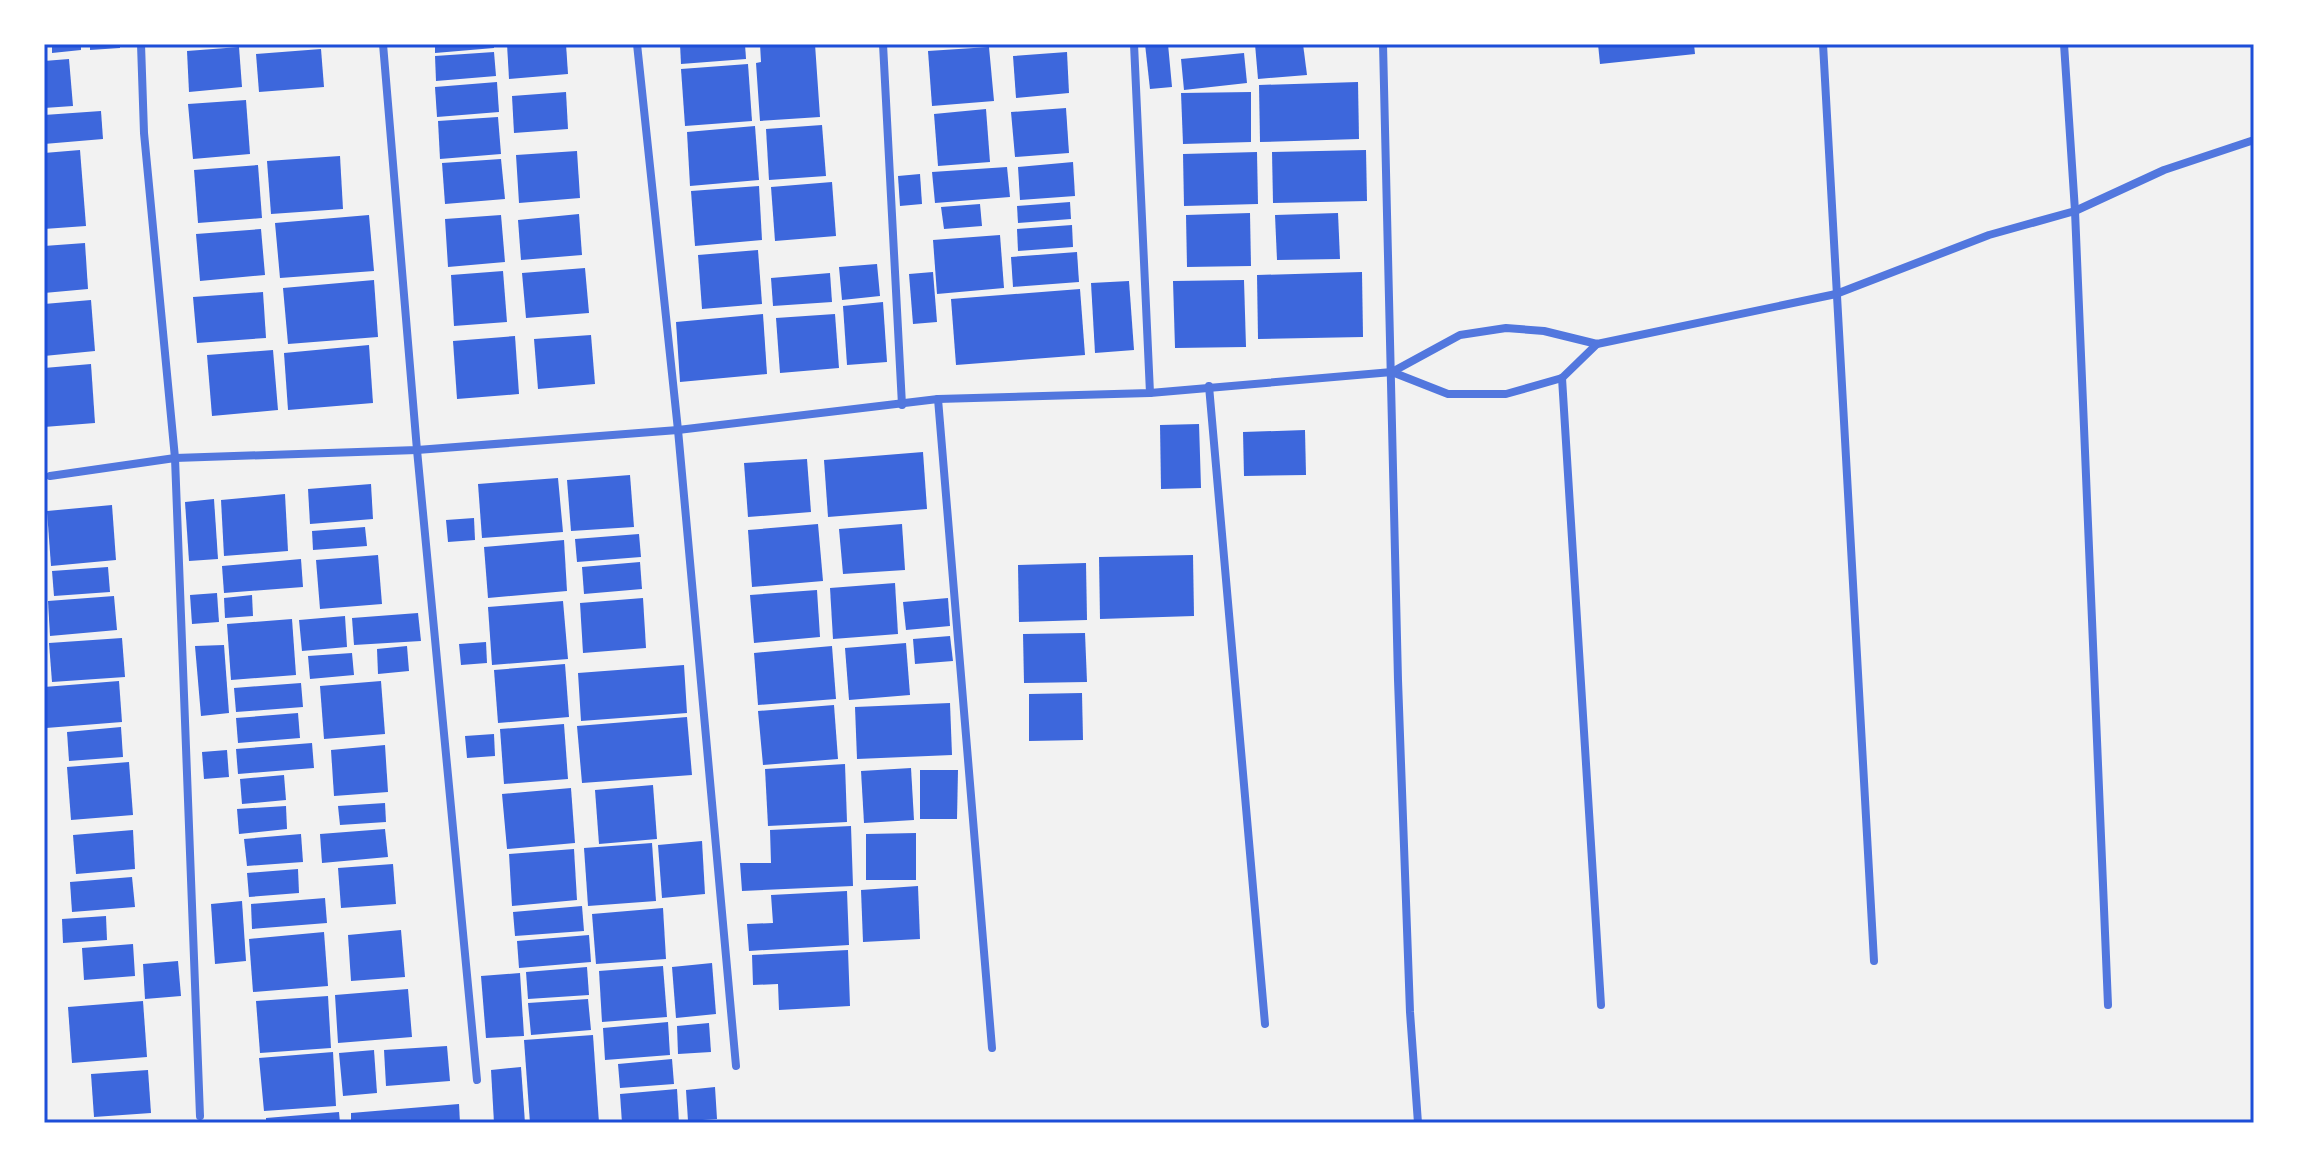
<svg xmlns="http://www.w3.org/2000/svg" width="2298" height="1167" font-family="'Zilla Slab',serif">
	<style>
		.building { fill: #3d67dc }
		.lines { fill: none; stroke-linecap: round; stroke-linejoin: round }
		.minor { stroke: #5277de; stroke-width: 8 }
		.neatline { fill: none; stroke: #1d4ed8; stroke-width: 3 }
	</style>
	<rect width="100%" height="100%" fill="#f2f2f2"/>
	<g class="building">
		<path d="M52,44H81V50L52,53Z"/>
		<path d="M90,44H120V48L90,50Z"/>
		<path d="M435,44H494V48L435,53Z"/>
		<path d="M507,44H566L568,74L509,79Z"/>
		<path d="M680,44H745L746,59L681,64Z"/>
		<path d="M760,44H815L820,117L760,121L756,63L761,62Z"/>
		<path d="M1145,44H1168L1172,87L1150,89Z"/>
		<path d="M1255,44H1303L1307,75L1258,79Z"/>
		<path d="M1598,44H1694L1695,54L1600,64Z"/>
		<path d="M239,47L242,87L189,92L187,51Z"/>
		<path d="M989,47L994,101L932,106L928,51Z"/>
		<path d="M321,49L324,87L259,92L256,54Z"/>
		<path d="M494,52L496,76L436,81L435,56Z"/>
		<path d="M1067,52L1069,93L1016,98L1013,56Z"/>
		<path d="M1244,53L1247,83L1184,90L1181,59Z"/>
		<path d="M69,59L73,106L44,108V61Z"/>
		<path d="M748,64L752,121L685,126L681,69Z"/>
		<path d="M497,82L499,112L437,117L435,87Z"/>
		<path d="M1358,82L1359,139L1260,142L1259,85Z"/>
		<path d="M566,92L568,129L514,133L512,96Z"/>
		<path d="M1251,92V142L1183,144L1181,93Z"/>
		<path d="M246,100L250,154L193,159L188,104Z"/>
		<path d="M1066,108L1069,153L1015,157L1011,112Z"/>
		<path d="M986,109L990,162L938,166L934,114Z"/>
		<path d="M101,111L103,139L44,144V115Z"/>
		<path d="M498,117L501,154L440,159L438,121Z"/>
		<path d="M822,125L826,176L769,180L766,129Z"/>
		<path d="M755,126L759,180L690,186L687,132Z"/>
		<path d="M80,150L86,226L44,229V153Z"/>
		<path d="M1366,150L1367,201L1273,203L1272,152Z"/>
		<path d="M577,151L580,198L519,203L516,155Z"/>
		<path d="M1257,152L1258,204L1184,206L1183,154Z"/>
		<path d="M340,156L343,209L271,214L267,161Z"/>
		<path d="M501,159L505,199L445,204L442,163Z"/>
		<path d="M1073,162L1075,196L1020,200L1018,167Z"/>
		<path d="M258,165L262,218L198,223L194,170Z"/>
		<path d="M1007,167L1010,197L935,203L932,172Z"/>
		<path d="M920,174L922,204L900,206L898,176Z"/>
		<path d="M832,182L836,236L775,241L771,187Z"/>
		<path d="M759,186L762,240L695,246L691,191Z"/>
		<path d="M1070,202L1071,219L1018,223L1017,206Z"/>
		<path d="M980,204L982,226L944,229L941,207Z"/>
		<path d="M1250,213L1251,266L1187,267L1186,215Z"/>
		<path d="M1338,213L1340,259L1277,260L1275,215Z"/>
		<path d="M579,214L582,255L521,260L518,220Z"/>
		<path d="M369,215L374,271L280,278L275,223Z"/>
		<path d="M501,215L505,262L448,267L445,219Z"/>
		<path d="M1072,225L1073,247L1018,251L1017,229Z"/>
		<path d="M261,229L265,275L200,281L196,234Z"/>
		<path d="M1000,235L1004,288L937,294L933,240Z"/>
		<path d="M85,243L88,289L44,293V246Z"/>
		<path d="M758,250L762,304L702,309L698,255Z"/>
		<path d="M1077,252L1079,282L1013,287L1011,257Z"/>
		<path d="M877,264L880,296L842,300L839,267Z"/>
		<path d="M585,268L589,313L526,318L522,273Z"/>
		<path d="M503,271L507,322L454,326L451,275Z"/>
		<path d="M933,272L937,322L913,324L909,274Z"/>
		<path d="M1362,272L1363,337L1258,339L1257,275Z"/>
		<path d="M830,273L832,302L773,306L771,278Z"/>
		<path d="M374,280L378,337L288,344L283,288Z"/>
		<path d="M1244,280L1246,347L1175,348L1173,281Z"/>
		<path d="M1129,281L1134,350L1095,353L1091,283Z"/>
		<path d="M1080,289L1085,355L956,365L951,299Z"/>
		<path d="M263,292L266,338L197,343L193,297Z"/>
		<path d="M91,300L95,351L44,356V304Z"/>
		<path d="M883,302L887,362L847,365L843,306Z"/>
		<path d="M763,314L767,374L680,382L676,322Z"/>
		<path d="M835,314L839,368L780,373L776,318Z"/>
		<path d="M591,335L595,384L538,389L534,339Z"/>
		<path d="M515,336L519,394L457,399L453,341Z"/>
		<path d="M369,345L373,403L288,410L284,353Z"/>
		<path d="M273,350L278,410L212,416L207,355Z"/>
		<path d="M91,364L95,423L44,427V368Z"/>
		<path d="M1199,424L1201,488L1161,489L1160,425Z"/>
		<path d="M1305,430L1306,475L1244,476L1243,432Z"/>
		<path d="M923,452L927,509L828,517L824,460Z"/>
		<path d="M807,459L811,512L748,517L744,463Z"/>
		<path d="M630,475L634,527L571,531L567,480Z"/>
		<path d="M558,478L563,532L482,538L478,484Z"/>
		<path d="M371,484L373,519L310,524L308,489Z"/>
		<path d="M285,494L288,551L224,556L221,500Z"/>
		<path d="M214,499L218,559L189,561L185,502Z"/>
		<path d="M112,505L116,560L51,566L47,511Z"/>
		<path d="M474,518L475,540L448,542L446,520Z"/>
		<path d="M818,524L823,581L752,587L748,530Z"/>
		<path d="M902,524L905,570L843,574L839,529Z"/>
		<path d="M365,527L367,546L313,550L312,531Z"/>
		<path d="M639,534L641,557L577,562L575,539Z"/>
		<path d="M564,540L567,591L488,598L484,547Z"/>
		<path d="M378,555L382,604L320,609L316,560Z"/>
		<path d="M1193,555L1194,616L1100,619L1099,557Z"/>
		<path d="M301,559L303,587L224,593L222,566Z"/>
		<path d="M640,562L642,589L584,594L582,567Z"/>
		<path d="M1086,563L1087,620L1019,622L1018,565Z"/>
		<path d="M108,567L110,592L54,596L52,571Z"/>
		<path d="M895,583L898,634L833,639L830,588Z"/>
		<path d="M817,590L820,637L754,643L750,595Z"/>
		<path d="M217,593L219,622L192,624L190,595Z"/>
		<path d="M252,595L253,616L225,618L224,598Z"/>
		<path d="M114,596L117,630L50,636L48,601Z"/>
		<path d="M643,598L646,648L583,653L580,603Z"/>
		<path d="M948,598L950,626L906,630L903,602Z"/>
		<path d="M563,601L568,659L492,665L488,607Z"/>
		<path d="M418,613L421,641L354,645L352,618Z"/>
		<path d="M345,616L347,647L302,651L299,620Z"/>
		<path d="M292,619L296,675L231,680L227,624Z"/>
		<path d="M1085,633L1087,682L1024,683L1023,634Z"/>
		<path d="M950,636L953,661L915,664L913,639Z"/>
		<path d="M122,638L125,677L52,682L49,643Z"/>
		<path d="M486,642L487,663L461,665L459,644Z"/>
		<path d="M906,643L910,695L849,700L845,648Z"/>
		<path d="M224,645L229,713L201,716L195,646Z"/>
		<path d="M407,646L409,671L378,674L377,649Z"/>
		<path d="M832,646L836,699L758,705L754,653Z"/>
		<path d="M352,653L354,675L310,679L308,656Z"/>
		<path d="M565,664L569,717L498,723L494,670Z"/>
		<path d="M684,665L687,713L581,721L578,673Z"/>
		<path d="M119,681L122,722L46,728L44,687Z"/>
		<path d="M381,681L385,734L324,739L320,686Z"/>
		<path d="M301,683L303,707L236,712L234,688Z"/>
		<path d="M1082,693L1083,740L1029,741V694Z"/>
		<path d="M950,703L952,755L857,759L855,707Z"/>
		<path d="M834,705L838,759L763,765L758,711Z"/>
		<path d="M298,713L300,738L238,743L236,718Z"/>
		<path d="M687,717L692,775L582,783L577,726Z"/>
		<path d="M564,724L568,779L504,784L500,729Z"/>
		<path d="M121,727L123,757L69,761L67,732Z"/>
		<path d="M494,734L495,756L467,758L465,736Z"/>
		<path d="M312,743L314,768L238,774L236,749Z"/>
		<path d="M385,745L388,792L334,796L331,750Z"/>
		<path d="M227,750L229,777L204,779L202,752Z"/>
		<path d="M129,762L133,815L71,820L67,767Z"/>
		<path d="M845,764L847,822L768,826L765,769Z"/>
		<path d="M911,768L914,820L864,823L861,771Z"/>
		<path d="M920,770H958L957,819H920Z"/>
		<path d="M284,775L286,800L242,804L240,779Z"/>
		<path d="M653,785L657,839L599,844L595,790Z"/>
		<path d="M571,788L575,843L507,849L502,794Z"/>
		<path d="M385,803L386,822L340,825L338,806Z"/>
		<path d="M286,806L287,829L239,834L237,809Z"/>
		<path d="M851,826L853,886L742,891L740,863H771L770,830Z"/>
		<path d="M385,829L388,857L322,863L320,834Z"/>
		<path d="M133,830L135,869L76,874L73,835Z"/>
		<path d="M916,833V880H866V834Z"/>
		<path d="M301,834L303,862L247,866L244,839Z"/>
		<path d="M702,841L705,894L662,898L658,845Z"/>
		<path d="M652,843L656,901L588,906L584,848Z"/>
		<path d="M574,849L577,900L512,906L509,854Z"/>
		<path d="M393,864L396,904L341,908L338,868Z"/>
		<path d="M298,869L299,893L249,897L247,873Z"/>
		<path d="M132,877L135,907L72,912L70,882Z"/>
		<path d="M918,886L920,939L863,942L861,890Z"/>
		<path d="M847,891L849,945L749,951L747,924L773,923L771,895Z"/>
		<path d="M325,898L327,923L252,929L251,904Z"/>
		<path d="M242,901L246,961L215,964L211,904Z"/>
		<path d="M582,906L584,931L515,936L513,912Z"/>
		<path d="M663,908L666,959L596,964L592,914Z"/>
		<path d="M106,916L107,940L63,943L62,919Z"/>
		<path d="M401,930L405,977L351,981L348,935Z"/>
		<path d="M324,932L328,986L253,992L249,939Z"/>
		<path d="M589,935L591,962L519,968L517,941Z"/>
		<path d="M133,944L135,976L84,980L82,948Z"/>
		<path d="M848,950L850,1006L779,1010L778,984L753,985L752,955Z"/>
		<path d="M178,961L181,996L145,999L143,964Z"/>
		<path d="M712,963L716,1014L676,1018L672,967Z"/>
		<path d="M663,966L667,1017L602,1022L599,971Z"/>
		<path d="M587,967L589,995L528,999L526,972Z"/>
		<path d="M520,973L524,1036L486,1038L481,976Z"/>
		<path d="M408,989L412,1037L338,1043L335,995Z"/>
		<path d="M328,996L331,1048L260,1053L256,1001Z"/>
		<path d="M588,999L591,1030L531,1035L528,1003Z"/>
		<path d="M143,1001L147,1057L72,1063L68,1007Z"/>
		<path d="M668,1022L670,1055L605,1060L603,1028Z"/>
		<path d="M709,1023L711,1052L678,1054L677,1026Z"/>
		<path d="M593,1035L599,1123H530L524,1040Z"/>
		<path d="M447,1046L450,1081L386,1086L384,1050Z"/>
		<path d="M374,1050L377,1093L343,1096L339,1053Z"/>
		<path d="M333,1052L336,1106L264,1111L259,1058Z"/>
		<path d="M672,1059L674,1084L620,1088L618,1064Z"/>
		<path d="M521,1067L525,1123H494L491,1070Z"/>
		<path d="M148,1070L151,1113L94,1117L91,1074Z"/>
		<path d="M715,1087L717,1119L688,1121L686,1090Z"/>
		<path d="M677,1089L679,1123H622L620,1094Z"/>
		<path d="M459,1104L460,1123H351V1113Z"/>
		<path d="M339,1112L340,1123H266V1118Z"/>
	</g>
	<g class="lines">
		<g class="minor">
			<path d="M141,44L144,133L175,458L200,1116"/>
			<path d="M383,44L417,450L477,1080"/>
			<path d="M637,44L678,430L736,1066"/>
			<path d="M883,44L902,405"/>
			<path d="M1134,44L1150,393"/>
			<path d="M1383,44L1398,680L1410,1012L1418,1123"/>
			<path d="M1823,44L1874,961"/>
			<path d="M2064,44L2075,211L2108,1005"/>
			<path d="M1392,372L1448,394H1506L1562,378L1597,344"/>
			<path d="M1562,378L1601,1005"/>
			<path d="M1209,386L1265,1024"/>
			<path d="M938,399L992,1048"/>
			<path d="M50,476L175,458L417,450L678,430L938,399L1150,393L1392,372L1460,335L1506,328L1544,331L1597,344L1836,294L1989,235L2075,211L2164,170L2254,140"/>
		</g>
	</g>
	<rect width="2298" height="1167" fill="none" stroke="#ffffff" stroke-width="92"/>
	<rect x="46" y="46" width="2206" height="1075" class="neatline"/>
</svg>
